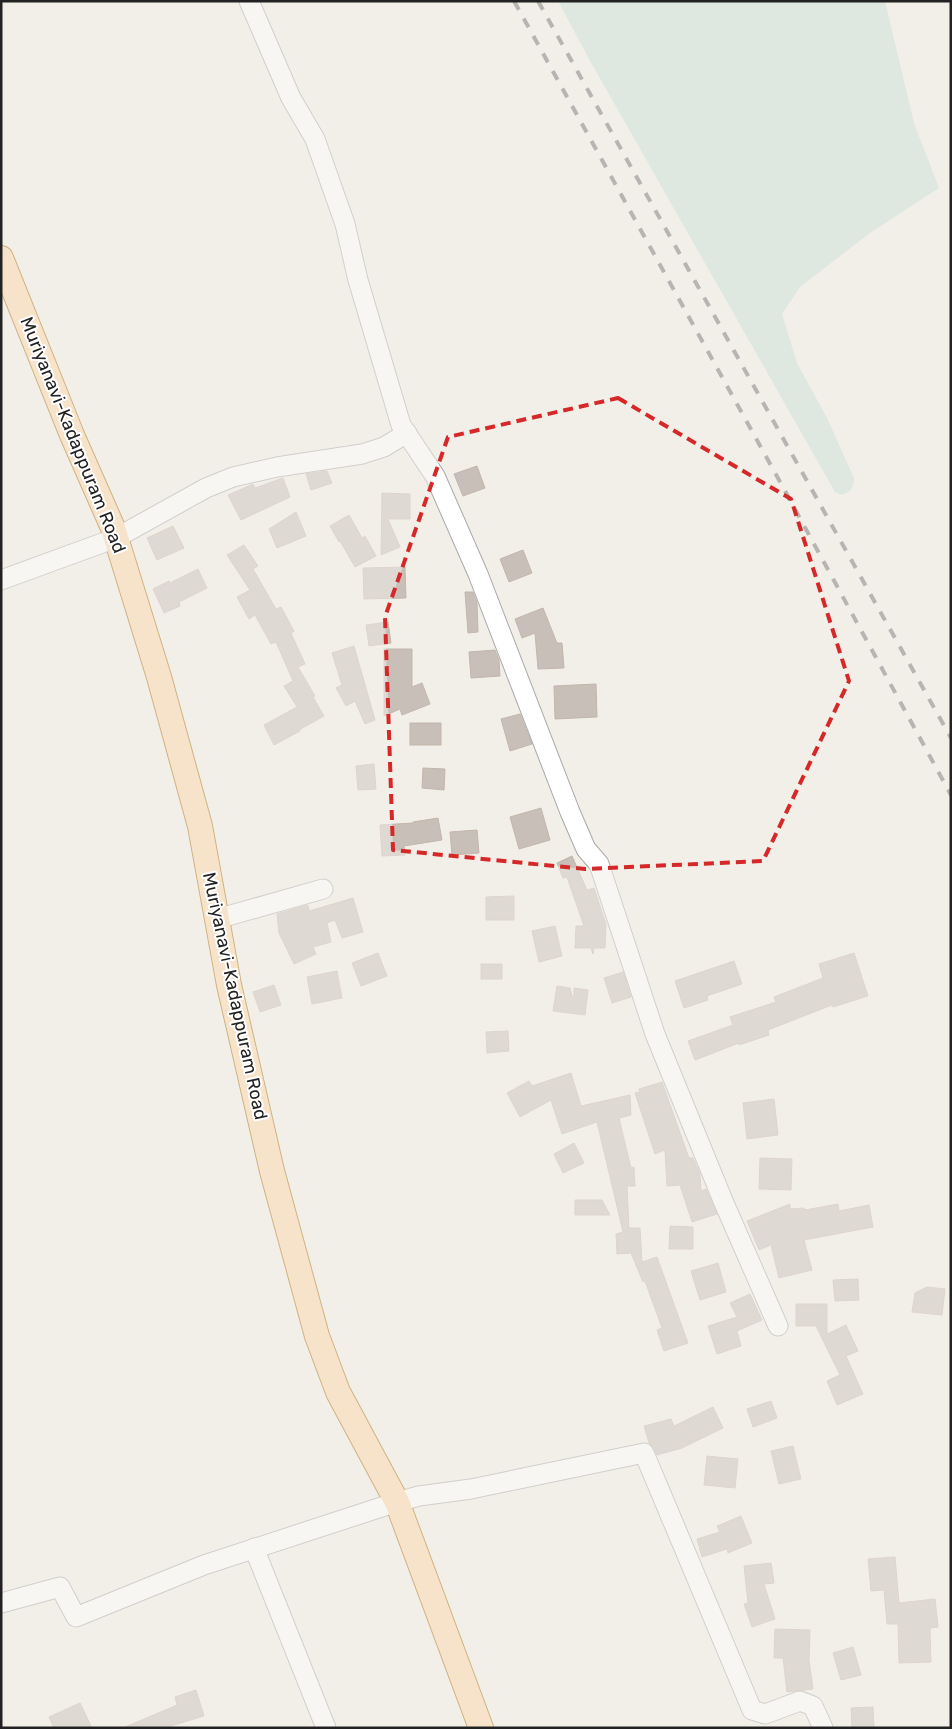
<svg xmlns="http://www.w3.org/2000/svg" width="952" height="1729" font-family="Rubik,sans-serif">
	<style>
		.wetland { fill: #c6e0d4 }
		.building { fill: #c7bfb8; stroke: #c4b6ab }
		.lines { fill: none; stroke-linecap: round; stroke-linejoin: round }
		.minor-casing { stroke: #a9a9a9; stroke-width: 21 }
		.major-casing { stroke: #a06b00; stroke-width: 26 }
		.minor { stroke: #fff; stroke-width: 19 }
		.major { stroke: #fcd6a4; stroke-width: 24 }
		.rail { stroke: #707070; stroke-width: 4; stroke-dasharray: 10 10; stroke-linecap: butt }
		.marked { fill: none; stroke: #d62828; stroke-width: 4; stroke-dasharray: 10 6; stroke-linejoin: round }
		.labels { text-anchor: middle; stroke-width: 4; stroke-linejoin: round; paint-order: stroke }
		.street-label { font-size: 18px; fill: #222; stroke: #fff }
	</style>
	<rect width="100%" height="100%" fill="#f2efe9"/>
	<path class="wetland" d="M558,1H885L914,123L939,188L870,233L800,287L782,314L797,363L827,418L854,478C854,487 851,492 842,495L835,492L589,59Z"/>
	<g class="building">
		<path d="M477,466L485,488L463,496L454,474Z"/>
		<path d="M327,471L332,483L311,490L306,474Z"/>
		<path d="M283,478L290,497L241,520L228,495L251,485L253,484L255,488Z"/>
		<path d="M382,493L410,494V519H388L400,547L381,555Z"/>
		<path d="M296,512L306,536L277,548L269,529Z"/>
		<path d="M349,515L362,538L365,536L376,556L355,567L340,541L339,542L330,526Z"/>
		<path d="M173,526L184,548L157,560L147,538Z"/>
		<path d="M244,545L258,566L253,569L276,609L281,607L294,631L291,633L305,664L298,667L315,696L313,697L324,716L299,730L300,731L274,745L264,725L297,707L284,686L293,681L276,642L271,644L255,615L249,619L237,597L250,590L227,555Z"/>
		<path d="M523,550L532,573L509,582L500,559Z"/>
		<path d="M405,567L406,598L364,599L363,568Z"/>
		<path d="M198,569L207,588L179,602L180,606L164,613L153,589L169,581L170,583Z"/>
		<path d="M465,592H473L477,603L478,632L468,633Z"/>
		<path d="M543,608L557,643H562L564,668L538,669L535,633L522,638L515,619Z"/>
		<path d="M388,622L391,643L369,646L366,625Z"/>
		<path d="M354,646L375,720L365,724L355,701L346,706L336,688L342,685L332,653Z"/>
		<path d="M384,649H412V687L422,683L430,704L402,715L400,709L384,716Z"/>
		<path d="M495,650L499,660L500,676L471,678L469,652Z"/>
		<path d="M596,684L597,717L555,719L554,686Z"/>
		<path d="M520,714L532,744L510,751L501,719Z"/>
		<rect x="410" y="723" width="31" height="22"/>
		<path d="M374,764L376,789L358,790L356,766Z"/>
		<path d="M423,768L445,769L444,790L422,788Z"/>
		<path d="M541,808L550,840L519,849L510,817Z"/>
		<path d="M438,818L442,840L404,846L405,855L382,856L380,825L413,823V822Z"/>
		<path d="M477,830L479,853L452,855L450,832Z"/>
		<path d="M572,856L587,890L594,888L606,924L605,948H594L593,954L591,948H575L576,926H584L567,877L563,878L557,863Z"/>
		<path d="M514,896V920H486V897Z"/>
		<path d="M353,898L363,932L342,938L335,920L327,923L331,942L313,947L316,954L294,964L279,933L277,914L308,905L309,911Z"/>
		<path d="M555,926L562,956L539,962L532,931Z"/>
		<path d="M378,953L387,976L361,986L352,963Z"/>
		<path d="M854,953L868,996L833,1007L832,1005L768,1030L769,1035L739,1045V1043L695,1060L688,1041L733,1025L730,1017L776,1002L774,997L823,978L819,964Z"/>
		<path d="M734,961L742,984L707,996L708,1000L684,1008L675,981Z"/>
		<rect x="481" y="964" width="21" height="15"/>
		<path d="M337,971L342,998L312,1004L307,977Z"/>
		<path d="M623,972L631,997L612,1003L604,978Z"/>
		<path d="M274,985L281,1005L260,1012L253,992Z"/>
		<path d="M557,986L570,988L572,996H574V988L588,990L585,1015L553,1011Z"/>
		<path d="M508,1031L509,1051L487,1053L486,1032Z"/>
		<path d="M571,1073L581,1106L630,1095L631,1115L619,1118L631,1168L634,1167L635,1186H627L629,1228H640L642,1262L657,1257L688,1343L664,1351L657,1330L662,1328L645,1281L643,1282L631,1253L617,1254L616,1234L623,1232L597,1122L562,1134L551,1100L520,1117L507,1093L529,1081L532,1086Z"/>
		<path d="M662,1082L689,1158H693L700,1174L701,1191L706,1189L717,1214L692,1222L680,1185L667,1186L665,1150L655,1154L635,1093L640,1092L639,1089Z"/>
		<path d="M774,1099L778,1135L747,1139L743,1103Z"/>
		<path d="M574,1143L584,1163L563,1173L554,1154Z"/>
		<path d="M760,1158L792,1159L791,1190L759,1189Z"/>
		<path d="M575,1200H602L610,1215H575Z"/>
		<path d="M790,1204V1209L804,1208L805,1210L838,1204L839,1211L869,1205L873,1227L804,1240L812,1270L779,1278L771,1245L759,1250L747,1221Z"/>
		<path d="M670,1226L693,1227V1249H669Z"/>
		<path d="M718,1263L726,1292L700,1300L691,1271Z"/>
		<path d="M858,1279L859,1300L835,1301L833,1280Z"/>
		<path d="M927,1287L945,1289L942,1315L912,1312L915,1293Z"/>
		<path d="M750,1294L762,1320L737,1331L741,1346L717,1354L708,1326L737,1317L730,1303Z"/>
		<path d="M796,1304H827V1334L846,1325L858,1351L846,1356L863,1394L837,1405L827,1381L840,1375L816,1326H796Z"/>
		<path d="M771,1401L777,1418L753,1427L747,1409Z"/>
		<path d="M713,1407L723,1428L682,1448L657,1455L654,1448L649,1443L644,1426L671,1419L674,1426Z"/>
		<path d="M793,1446L801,1479L779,1484L771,1451Z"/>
		<path d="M707,1456L738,1459L735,1488L704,1485Z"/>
		<path d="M741,1516L752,1543L728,1553L727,1549L702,1557L697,1539L720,1532L717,1526Z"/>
		<path d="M895,1557L899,1603L935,1599L938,1627L930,1628L931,1662L899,1663L898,1624H887L884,1590L871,1591L868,1559Z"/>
		<path d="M771,1563L774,1583L764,1584L775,1619L752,1627L744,1604L748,1603L744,1566Z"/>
		<path d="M775,1629L810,1630L809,1660L813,1689L787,1692L783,1658H774Z"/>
		<path d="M853,1647L861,1675L841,1680L833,1653Z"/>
		<path d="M196,1690L204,1716L164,1728H123L177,1705L175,1697Z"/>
		<path d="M80,1703L92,1728H54L49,1717Z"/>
		<path d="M873,1707L874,1728H852L851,1708Z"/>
	</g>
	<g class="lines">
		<g class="minor-casing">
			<g id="minor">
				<path d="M249,1L291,98L315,139L345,224L358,280L401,425L435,476L478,574L570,812L586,849L599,864L655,1034L724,1203L778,1326"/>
				<path d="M1,580L116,538L206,488L233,477L277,467L362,454L384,447L407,433"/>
				<path d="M217,919L323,889"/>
				<path d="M254,1548L326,1728"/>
				<path d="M1,1603L60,1587L76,1617L204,1565L397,1502L419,1496L471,1489L644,1453L752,1710L765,1714L800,1701L813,1706L823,1728"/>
			</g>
		</g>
		<g class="major-casing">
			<path id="major" d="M1,258L72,435L113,528L159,677L200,826L229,985L272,1171L317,1336L338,1392L397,1502L481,1728"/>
		</g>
		<use href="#minor" class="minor"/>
		<use href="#major" class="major"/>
		<g class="rail">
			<path d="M514,1L784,489L951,795"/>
			<path d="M538,1L951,738"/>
		</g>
	</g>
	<path d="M0 0H952V1729H0ZM618,398L791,499L849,681L763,861L585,869L393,850L385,617L448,437Z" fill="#f2efe9" fill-opacity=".55" fill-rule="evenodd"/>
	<path class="marked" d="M618,398L791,499L849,681L763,861L585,869L393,850L385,617L448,437Z"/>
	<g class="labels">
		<g class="street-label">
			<text transform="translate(73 435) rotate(68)" y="6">Muriyanavi-Kadappuram Road</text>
			<text transform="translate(235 996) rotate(78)" y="6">Muriyanavi-Kadappuram Road</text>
		</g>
	</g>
	<rect width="952" height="1729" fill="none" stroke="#222222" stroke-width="5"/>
</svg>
